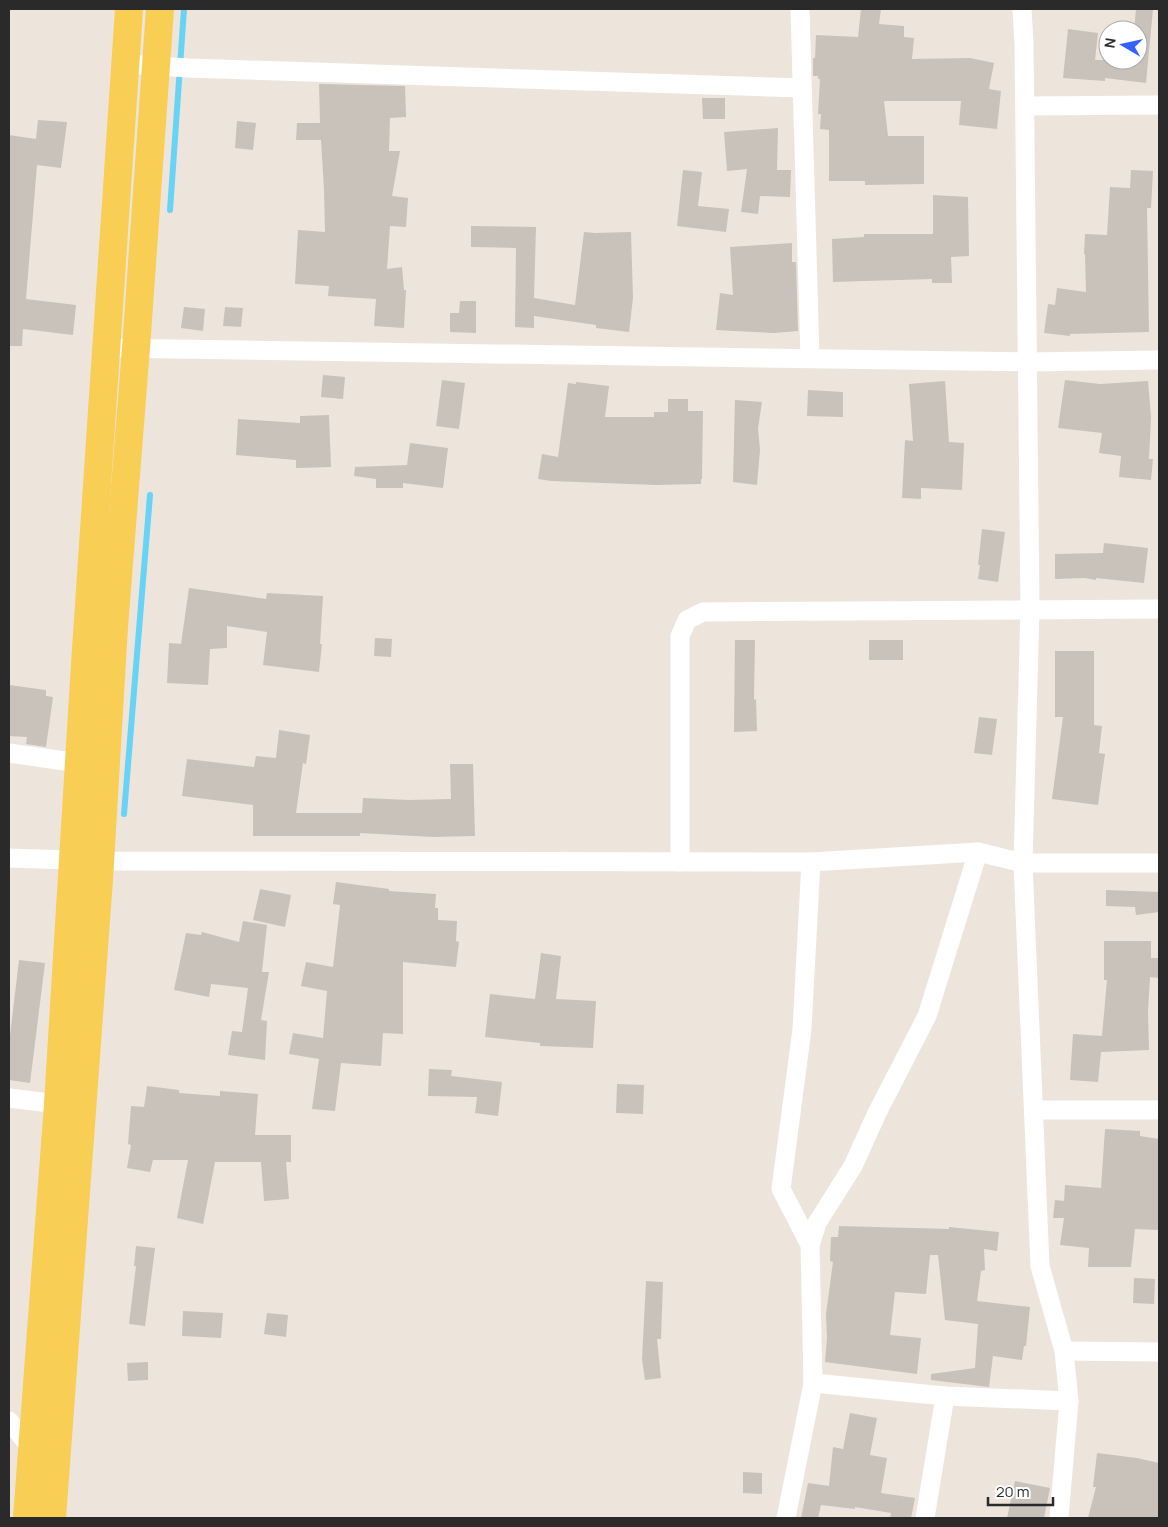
<svg xmlns="http://www.w3.org/2000/svg" width="1168" height="1527" font-family="Manrope,sans-serif">
	<style>
		.lines { fill: none; stroke-linecap: round; stroke-linejoin: round }
		.stream { stroke: #68d3f5; stroke-width: 6 }
		.building { fill: #c8c2bb }
		.street { stroke: #fff; stroke-width: 19 }
		.primary { stroke: #f8ce55; stroke-width: 28 }
	</style>
	<rect width="100%" height="100%" fill="#ede5db"/>
	<g class="lines">
		<g class="stream">
			<path d="M170,210L184,9"/>
			<path d="M124,814L150,495"/>
		</g>
	</g>
	<g class="building">
		<path d="M861,9H881L879,24L904,26V37L914,38L912,59L970,58L994,63L989,89L1001,91L997,129L959,125L961,101H884L888,136H924V184L865,185V181H829V130L820,129L821,114H818L820,79H818V76H813V58H815L816,35L858,37Z"/>
		<path d="M1136,9H1153L1146,83L1105,78V81L1063,78L1068,29L1098,33L1095,60H1138V30H1134Z"/>
		<path d="M319,84L405,86L406,117L390,118L389,151H400L392,196L408,198L406,227L390,226L387,269L402,267L404,290H406L404,328L374,326L376,299L328,296L329,286L295,284L298,230L325,232L324,190L321,140H296L297,123H320Z"/>
		<path d="M702,98H725V119H703Z"/>
		<path d="M38,120L67,122L61,168L37,165L26,299L76,305L73,335L23,329L22,346H9V135L36,139Z"/>
		<path d="M237,121L256,123L253,150L235,148Z"/>
		<path d="M778,128L777,170H791L790,197L760,196L758,214L741,212L747,169L727,171L724,132Z"/>
		<path d="M683,170L702,172L698,206L729,209L726,232L677,226Z"/>
		<path d="M1131,170L1153,171L1151,208H1147L1149,332L1070,334V336L1044,333L1048,304L1055,305L1057,288L1086,292L1085,254H1084L1085,234L1107,235L1110,187L1130,188Z"/>
		<path d="M933,195L968,197L969,256L951,257L952,283H932V279L833,282L832,239L864,237V234H933Z"/>
		<path d="M471,226L536,227L534,298L575,305L584,232L595,233L631,232L633,298L629,332L596,328V325L534,316V328L515,327L516,248L471,247Z"/>
		<path d="M792,243V262H796L798,331L774,333L716,330L720,293L733,295L730,247Z"/>
		<path d="M460,301H476V333L450,332V313H459Z"/>
		<path d="M184,307L205,309L203,331L181,328Z"/>
		<path d="M225,307L243,308L241,327L223,326Z"/>
		<path d="M323,375L345,377L343,399L321,397Z"/>
		<path d="M442,380L465,383L459,429L436,426Z"/>
		<path d="M1065,380L1100,384L1148,381L1151,417L1149,459H1153L1151,480L1119,477L1121,456L1099,453L1102,433L1058,428Z"/>
		<path d="M945,381L949,442L964,443L962,490L921,488V499L902,498L905,440L913,441L909,384Z"/>
		<path d="M576,382L609,386L605,417H654V412H668V399H688V411H703L702,479H701V484L656,485L551,481L538,479L542,454L558,457L568,383L576,384Z"/>
		<path d="M808,390L843,392V417L807,416Z"/>
		<path d="M735,400L762,402L758,428L760,450L757,485L733,482Z"/>
		<path d="M329,415L331,467L296,468V460L236,455L238,419L300,423V416Z"/>
		<path d="M410,443L448,448L443,488L403,483V488H376V479L354,476L355,467L407,465Z"/>
		<path d="M982,529L1005,532L998,582L978,579L980,565H978Z"/>
		<path d="M1104,543L1148,548L1144,583L1096,578V580L1085,578L1055,579V554L1103,553Z"/>
		<path d="M189,588L266,599L267,593L323,596L320,644H322L319,672L263,665L267,632L227,626V648L210,649L208,685L167,683L169,643L181,644Z"/>
		<path d="M375,638L392,639L391,657L374,656Z"/>
		<path d="M735,640H755L754,700L756,699L757,731L734,732Z"/>
		<rect x="869" y="640" width="34" height="20"/>
		<path d="M1055,651H1094V725L1102,726L1099,753L1105,754L1098,805L1052,799L1063,717H1055Z"/>
		<path d="M9,685L46,690V696L53,697L46,747L26,744L27,737L9,736Z"/>
		<path d="M979,717L997,719L992,755L974,753Z"/>
		<path d="M279,730L310,735L306,764L303,763L296,813H362L363,798L409,800L451,799L450,764H473L475,836L433,837L360,833V836H253V805L182,796L187,759L254,767L256,756L276,758Z"/>
		<path d="M336,882L389,889V891L436,894L435,908H438V920L457,921L456,941L459,942L456,967L403,962V1034L383,1033L381,1066L341,1063L335,1111L312,1109L319,1059L289,1054L293,1033L323,1038L327,991L301,986L306,962L333,967L340,905L333,904Z"/>
		<path d="M260,889L291,895L285,927L253,920Z"/>
		<path d="M1106,890L1159,892V912L1136,915L1135,907L1106,906Z"/>
		<path d="M243,921L267,925L262,972H269L261,1020L267,1021L265,1060L228,1055L232,1031L242,1032L248,988L211,984L209,997L174,990L186,933L201,935L202,932L239,942Z"/>
		<path d="M1104,941H1151V958H1159V978L1150,977L1148,1012L1149,1050L1101,1052L1098,1082L1070,1080L1073,1034L1102,1036L1107,980H1104Z"/>
		<path d="M541,953L561,956L556,999L596,1001L593,1048L540,1046V1043L485,1037L490,994L535,999Z"/>
		<path d="M19,960L45,963L30,1083L9,1080V1044Z"/>
		<path d="M429,1069L452,1070L451,1076L502,1082L498,1116L475,1113L477,1097L428,1096Z"/>
		<path d="M617,1084L644,1085L643,1114L616,1113Z"/>
		<path d="M147,1086L179,1090V1093L220,1096V1091L258,1094L255,1135H291V1162H286L289,1199L264,1201L261,1162H215L203,1224L177,1218L188,1160H153L150,1172L127,1168L131,1145L128,1144L131,1106L144,1107Z"/>
		<path d="M1105,1129L1140,1131V1136L1159,1139V1230L1135,1229L1131,1267H1088L1089,1248L1060,1245L1064,1218H1053L1055,1200L1064,1201L1065,1185L1101,1188Z"/>
		<path d="M839,1226L949,1229V1227L999,1232L997,1251L984,1249L985,1270L981,1271L977,1301L1030,1307L1026,1346H1024L1022,1360L993,1356L989,1387L931,1380V1374L975,1368L978,1324L945,1320L938,1255H930L926,1294L895,1292L890,1335L921,1338L917,1374L825,1362L827,1338L826,1314L833,1262L830,1261L831,1237H838Z"/>
		<path d="M136,1246L155,1248L145,1326L129,1324L136,1266H134Z"/>
		<path d="M1134,1278L1155,1279L1154,1304L1133,1303Z"/>
		<path d="M646,1281L663,1282L661,1339H657L661,1378L645,1380L642,1359Z"/>
		<path d="M183,1311L223,1313L221,1338L182,1336Z"/>
		<path d="M267,1313L288,1315L286,1337L264,1334Z"/>
		<path d="M148,1362V1380L128,1381L127,1363Z"/>
		<path d="M850,1413L877,1418L870,1455L887,1458L881,1493L915,1498L911,1518H890L891,1513L855,1507V1509L821,1505L818,1518H801L808,1483L829,1486L833,1447L843,1449Z"/>
		<path d="M1097,1453L1137,1458L1159,1463V1518H1088L1096,1487H1093Z"/>
		<path d="M743,1472L762,1473V1494L743,1493Z"/>
		<path d="M1015,1481L1050,1488L1044,1518H1007Z"/>
	</g>
	<g class="lines">
		<g class="street">
			<path d="M800,9L810,358"/>
			<path d="M1022,9L1024,44L1030,610L1023,863L1040,1266L1064,1351L1069,1401L1059,1518"/>
			<path d="M124,64L189,68L802,88"/>
			<path d="M1025,106L1159,105"/>
			<path d="M107,348L1027,362L1159,360"/>
			<path d="M9,753L79,763"/>
			<path d="M9,858L100,861L811,862L978,852L1023,863H1159"/>
			<path d="M680,862V636L687,620L703,612L1159,609"/>
			<path d="M9,1098L58,1104"/>
			<path d="M1034,1110H1159"/>
			<path d="M810,1245L817,1223L853,1166L877,1113L927,1016L978,852"/>
			<path d="M1064,1351L1159,1352"/>
			<path d="M813,1383L945,1396L1069,1401"/>
			<path d="M9,1421L32,1449"/>
			<path d="M786,1518L813,1383L810,1245L781,1189L802,1029L811,862"/>
			<path d="M925,1518L945,1396"/>
		</g>
		<g class="primary">
			<path d="M27,1518L58,1104L85,664L129,9"/>
			<path d="M52,1518L99,880L114,627L136,348L160,9"/>
		</g>
	</g>
	<rect width="1168" height="1527" fill="none" stroke="#2a2a2a" stroke-width="20"/>
	<g transform="translate(1123 45) rotate(279)"><circle r="24" fill="#ffffff" stroke="#aaaaaa"/>
	<path d="M0-4L9 19L0 12L-9 19Z" fill="#3660ff"/>
	<text y="-8" font-size="14" font-weight="bold" text-anchor="middle" fill="#2a2a2a">N</text>
	</g>
	<path d="M988 1497v8h65v-8" fill="none" stroke="#2a2a2a" stroke-width="2.5"/>
	<text x="996" y="1497" font-size="15" fill="#2a2a2a" stroke="#ffffff" stroke-width="4" paint-order="stroke">20 m</text>
</svg>
